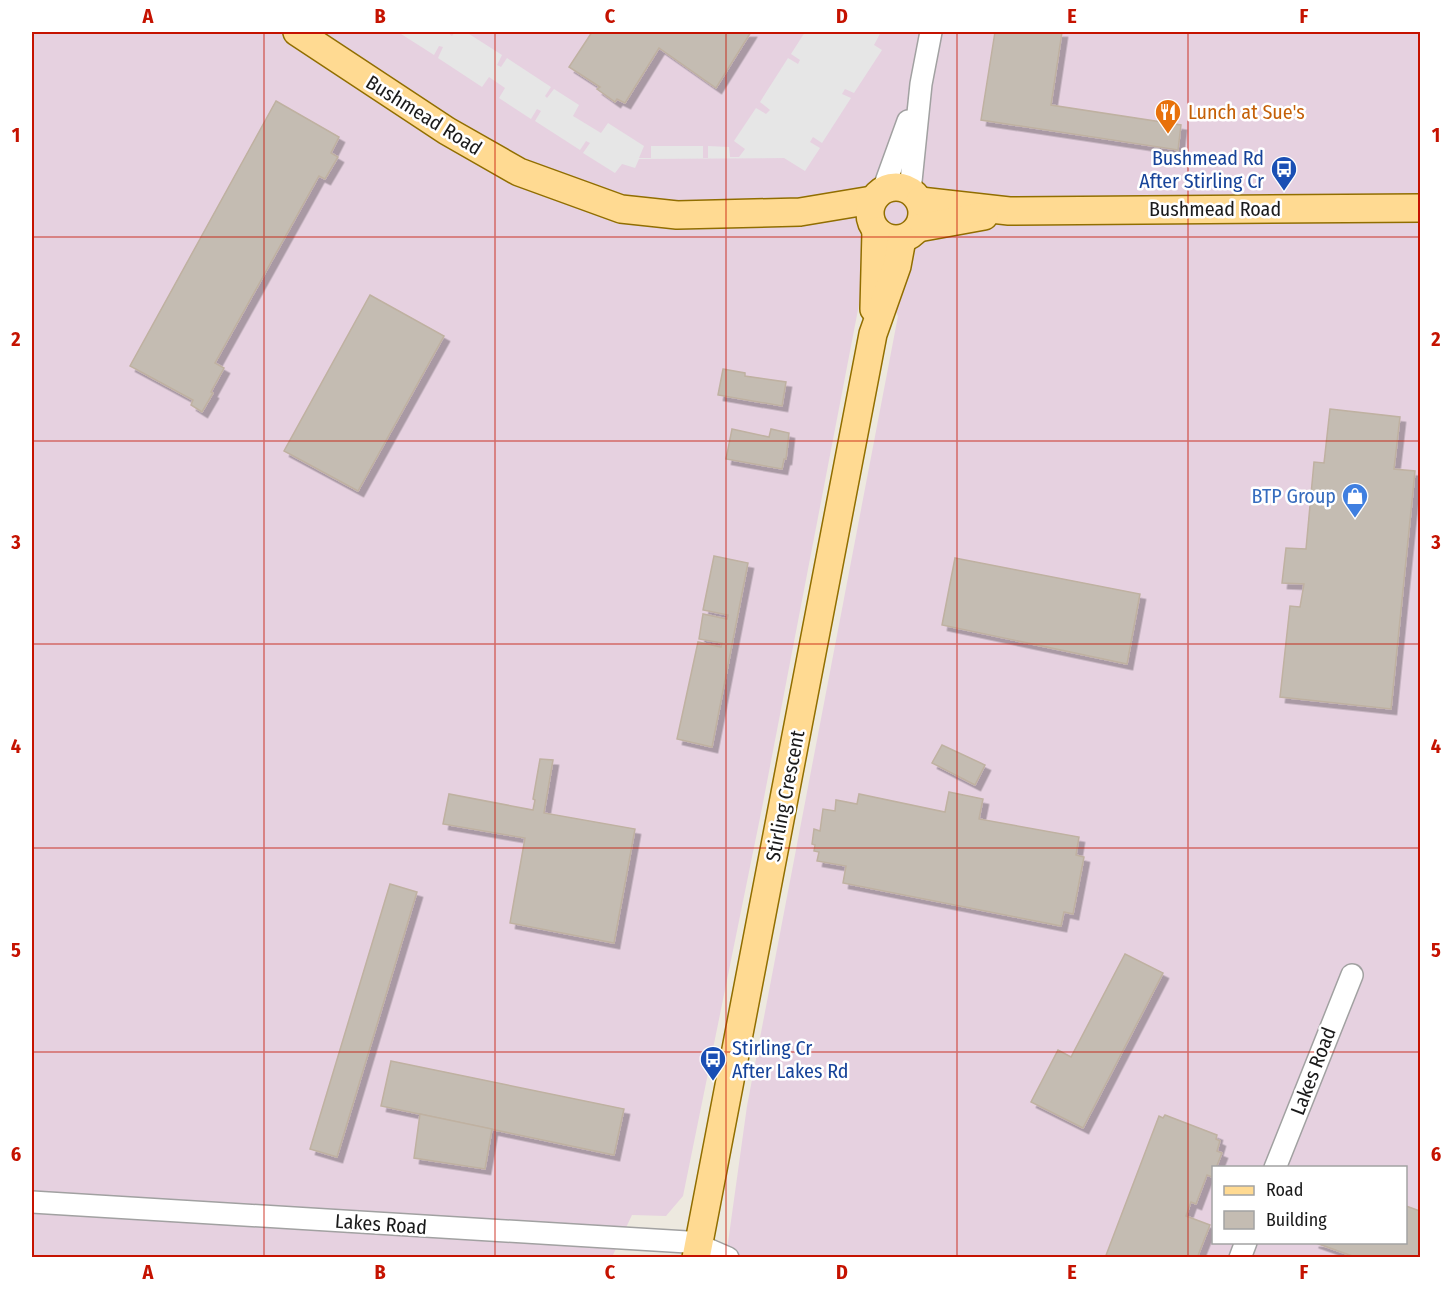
<svg xmlns="http://www.w3.org/2000/svg" width="1452" height="1289" font-family="'Fira Sans Condensed',sans-serif">
	<style>
		.industrial { fill: #e6d1e0; fill-rule: evenodd }
		.parking { fill: #e6e6e6 }
		.building { fill: #c4bcb2; stroke: #bfb1a1; stroke-width: 1.5; filter: url(#shadow) }
		.lines { fill: none; stroke-linecap: round; stroke-linejoin: round }
		.minor-casing { stroke: #a1a1a1; stroke-width: 24 }
		.major-casing { stroke: #916e00; stroke-width: 30 }
		.minor { stroke: #fff; stroke-width: 21 }
		.major { stroke: #ffda92; stroke-width: 27 }
		.grid { fill: none; stroke: #c51200; stroke-width: 1.5; stroke-opacity: 0.55 }
		.labels { text-anchor: middle; stroke-width: 5; stroke-linejoin: round; paint-order: stroke }
		.food-label { font-size: 20px; fill: #c56008; stroke: #fff; text-anchor: start }
		.street-label { font-size: 20px; fill: #1a1a1a; stroke: #fff }
		.transit-label { font-size: 20px; fill: #164399; stroke: #fff; text-anchor: end }
		.shop-label { font-size: 20px; fill: #366cbe; stroke: #fff; text-anchor: end }
		.neatline { fill: none; stroke: #c51200; stroke-width: 2 }
		.grid-label { font-size: 20px; text-anchor: middle; font-weight: bold; fill: #c51200 }
	</style>
	<defs>
		<filter id="shadow"><feDropShadow dx="5.5" dy="5.5" stdDeviation="0" flood-color="#0004"/></filter>
	</defs>
	<rect width="100%" height="100%" fill="#ede9df"/>
	<path class="industrial" d="M32,32H1420V1257H726L747,1106L898,316L867,263L762,808L683,1196L666,1216L632,1215L612,1257H32ZM1214,1168H1406V1242H1214Z"/>
	<path class="parking" d="M398,32H449L448,33L452,36L455,32H466L502,55L497,65L501,67L507,58L551,87L545,96L547,98L554,89L579,105L573,116L601,133L608,123L644,146L639,158H651V146H703V158H708V146L729,147L730,157H739L745,149L734,141L756,108L766,114L770,110L760,102L788,58L798,64L800,60L791,54L805,32H881L874,45L882,50L854,93L845,89L842,94L851,98L822,143L813,137L810,142L820,148L805,171L784,158L639,159L635,168L622,164L615,173L583,153L590,143L586,141L580,150L535,121L541,111L537,109L531,119L499,98L505,88L489,77L482,87L438,58L443,47L439,46L434,55Z"/>
	<g class="building">
		<path d="M592,32H751L716,88L659,48L625,103L617,99L615,102L597,89L600,87L569,67Z"/>
		<path d="M995,32H1062L1051,105L1181,125L1178,150L981,120Z"/>
		<path d="M276,101L339,137L331,153L338,157L325,179L319,176L215,363L224,368L211,392L213,393L202,412L191,405L193,400L130,366Z"/>
		<path d="M370,295L444,336L358,491L284,451Z"/>
		<path d="M723,369L745,373V376L786,382L782,406L718,395Z"/>
		<path d="M1330,409L1400,417L1394,469L1415,471L1391,709L1280,697L1290,606L1300,607L1304,584L1282,583L1286,548L1306,549L1314,462L1324,463Z"/>
		<path d="M732,429L769,437L771,429L789,433L786,459H784L782,469L726,459Z"/>
		<path d="M714,556L748,563L712,747L677,739L698,642L721,647L722,643L699,639L703,614L727,619L728,615L703,610Z"/>
		<path d="M955,558L1140,594L1127,664L942,625Z"/>
		<path d="M942,745L985,765L975,785L932,763Z"/>
		<path d="M540,759L553,760L544,813L635,829L614,943L510,923L525,838L443,824L449,794L533,810L535,800L533,799Z"/>
		<path d="M949,792L983,799L979,819L1079,837L1076,855L1084,857L1073,914L1064,912L1061,926L843,883L846,866L817,861L819,852L814,851L815,845L812,844L814,829L820,831L823,809L835,811L836,800L857,804L859,794L945,812Z"/>
		<path d="M390,884L417,892L337,1157L310,1149Z"/>
		<path d="M1125,954L1163,973L1083,1128L1031,1102L1058,1050L1071,1057Z"/>
		<path d="M391,1061L624,1109L614,1155L381,1106Z"/>
		<path d="M420,1114L492,1129L485,1169L414,1158Z"/>
		<path d="M1165,1115L1217,1135L1216,1139L1220,1141L1217,1151L1222,1153L1216,1168H1214L1212,1177L1207,1175L1196,1204L1191,1202L1186,1216L1210,1225L1197,1258H1105L1159,1116L1163,1118Z"/>
		<path d="M1406,1206L1420,1211V1258H1358L1313,1242H1406Z"/>
	</g>
	<g class="lines">
		<g class="minor-casing">
			<g id="minor">
				<path d="M883,190L908,121"/>
				<path d="M910,191L921,84L931,32"/>
				<path d="M1275,1168L1352,975"/>
				<path d="M32,1202L687,1242L698,1245L728,1258"/>
				<path d="M1240,1258L1246,1242"/>
			</g>
		</g>
		<g class="major-casing">
			<g id="major">
				<path d="M297,32L447,131L519,172L621,209L677,215L800,212L872,200"/>
				<circle cx="896" cy="213" r="26"/>
				<path d="M920,201L1009,211L1420,208"/>
				<path d="M918,228L984,216"/>
				<path d="M874,309L876,231"/>
				<path d="M696,1258L873,334L897,266L902,239"/>
			</g>
		</g>
		<use href="#minor" class="minor"/>
		<use href="#major" class="major"/>
	</g>
	<path class="grid" d="M264,32V1258M495,32V1258M726,32V1258M957,32V1258M1188,32V1258M32,237H1420M32,441H1420M32,644H1420M32,848H1420M32,1052H1420"/>
	<defs>
		<g id="restaurant-pin" transform="scale(1.35)"><path d="M0 17L-7.5 6A9.5 9.5 0 1 1 7.5 6Z" fill="#e8710a" stroke="#fff"/><path d="M-5-6h1v4h1v-4h1v4h1v-4h1v5L-1.5 .5V6h-2V.5L-5-1ZM5-6V6H3V1.5H1.5Q1.5-4 5-6Z" fill="#fff"/></g>
		<g id="bus-pin" transform="scale(1.35)"><path d="M0 17L-7.5 6A9.5 9.5 0 1 1 7.5 6Z" fill="#1a4fb4" stroke="#fff"/><path d="M-5-6H5V4H4V6H2V4H-2V6H-4V4H-5ZM-3.5-4V0h7V-4ZM-3.5 1.2v1.5H-2V1.2ZM2 1.2v1.5H3.5V1.2Z" fill="#fff"/></g>
		<g id="shop-pin" transform="scale(1.35)"><path d="M0 17L-7.5 6A9.5 9.5 0 1 1 7.5 6Z" fill="#3f7fe0" stroke="#fff"/><path d="M-5-2.5h2.3a2.7 3.5 0 0 1 5.4 0H5L5.5 6h-11ZM-1.5-2.5h3a1.5 2.3 0 0 0-3 0Z" fill="#fff"/></g>
	</defs>
	<g fill-rule="evenodd">
		<use href="#restaurant-pin" x="1168" y="112"/>
		<use href="#bus-pin" x="1284" y="169"/>
		<use href="#shop-pin" x="1355" y="496"/>
		<use href="#bus-pin" x="713" y="1059"/>
	</g>
	<g class="labels">
		<g class="food-label">
			<text x="1188" y="119">Lunch at Sue's</text>
		</g>
		<g class="street-label">
			<text transform="translate(424 115) rotate(32)" y="7">Bushmead Road</text>
			<text x="1215" y="216">Bushmead Road</text>
			<text transform="translate(785 796) rotate(-79)" y="7">Stirling Crescent</text>
			<text transform="translate(1313 1071) rotate(-69)" y="7">Lakes Road</text>
			<text transform="translate(381 1224) rotate(4)" y="7">Lakes Road</text>
		</g>
		<g class="transit-label">
			<text x="1264" y="165">Bushmead Rd<tspan x="1264" dy="23">After Stirling Cr</tspan></text>
			<text x="732" y="1055" text-anchor="start">Stirling Cr<tspan x="732" dy="23">After Lakes Rd</tspan></text>
		</g>
		<g class="shop-label">
			<text x="1336" y="503">BTP Group</text>
		</g>
	</g>
	<rect width="1452" height="1289" fill="none" stroke="#ffffff" stroke-width="66"/>
	<rect x="1212" y="1166" width="195" height="78" fill="#ffffff" stroke="#a3a3a3" stroke-width="1.5"/>
	<rect x="1224" y="1186" width="30" height="9" fill="#ffda92" stroke="#a3a3a3" stroke-width="1.5"/>
	<text x="1266" y="1196" font-size="18" fill="#1a1a1a">Road</text>
	<rect x="1224" y="1211" width="30" height="18" fill="#c4bcb2" stroke="#a3a3a3" stroke-width="1.5"/>
	<text x="1266" y="1226" font-size="18" fill="#1a1a1a">Building</text>
	<rect x="33" y="33" width="1386" height="1223" class="neatline"/>
	<g class="grid-label">
		<text x="148" y="23">A</text>
		<text x="380" y="23">B</text>
		<text x="610" y="23">C</text>
		<text x="842" y="23">D</text>
		<text x="1072" y="23">E</text>
		<text x="1304" y="23">F</text>
		<text x="16" y="142">1</text>
		<text x="1436" y="142">1</text>
		<text x="16" y="346">2</text>
		<text x="1436" y="346">2</text>
		<text x="16" y="549">3</text>
		<text x="1436" y="549">3</text>
		<text x="16" y="753">4</text>
		<text x="1436" y="753">4</text>
		<text x="16" y="957">5</text>
		<text x="1436" y="957">5</text>
		<text x="16" y="1161">6</text>
		<text x="1436" y="1161">6</text>
		<text x="148" y="1279">A</text>
		<text x="380" y="1279">B</text>
		<text x="610" y="1279">C</text>
		<text x="842" y="1279">D</text>
		<text x="1072" y="1279">E</text>
		<text x="1304" y="1279">F</text>
	</g>
</svg>
